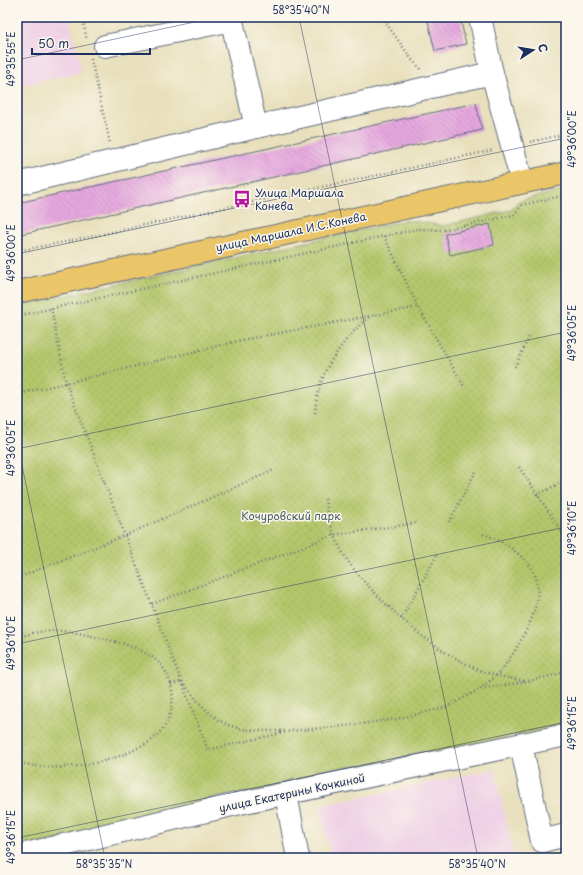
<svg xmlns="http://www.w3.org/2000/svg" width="583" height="875" font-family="'Playpen Sans',sans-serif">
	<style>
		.built { fill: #efd0e5 }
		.green { fill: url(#green-dots); stroke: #687a64 }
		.building { fill: url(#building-back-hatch) }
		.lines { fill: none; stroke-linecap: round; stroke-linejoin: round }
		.minor-casing { stroke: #636d7f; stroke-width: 24 }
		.major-casing { stroke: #636d7f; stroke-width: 24 }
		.path { stroke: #636d7f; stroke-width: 2.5; stroke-dasharray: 1 3; stroke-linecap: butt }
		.minor { stroke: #fff; stroke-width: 22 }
		.major { stroke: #ebc669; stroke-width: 22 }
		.ticks { fill: none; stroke: #1b2f5e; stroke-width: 1; stroke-opacity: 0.45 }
		.labels { text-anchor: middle; stroke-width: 3; stroke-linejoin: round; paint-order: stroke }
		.poi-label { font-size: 11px; fill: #1b2f5e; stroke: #fbf7ec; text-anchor: start }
		.street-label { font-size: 11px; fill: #1b2f5e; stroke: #fbf7ec }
		.park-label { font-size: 11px; fill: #495c62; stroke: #fbf7ec }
		.neatline { fill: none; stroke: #1b2f5e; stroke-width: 1.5 }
		.ticks-label { font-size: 10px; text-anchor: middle; fill: #1b2f5e }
	</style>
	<defs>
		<pattern id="green-dots" width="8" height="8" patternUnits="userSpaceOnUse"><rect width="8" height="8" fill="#b4c66a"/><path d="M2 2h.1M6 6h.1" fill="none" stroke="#9aaa5e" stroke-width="1.8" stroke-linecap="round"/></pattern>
		<pattern id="building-back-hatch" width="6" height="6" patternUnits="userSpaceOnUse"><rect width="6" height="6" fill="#e6a8df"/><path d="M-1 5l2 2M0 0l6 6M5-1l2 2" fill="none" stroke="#ba89b8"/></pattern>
	</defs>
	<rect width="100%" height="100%" fill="#fbf7ec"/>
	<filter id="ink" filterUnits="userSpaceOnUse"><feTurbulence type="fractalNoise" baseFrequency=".025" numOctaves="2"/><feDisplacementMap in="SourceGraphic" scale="8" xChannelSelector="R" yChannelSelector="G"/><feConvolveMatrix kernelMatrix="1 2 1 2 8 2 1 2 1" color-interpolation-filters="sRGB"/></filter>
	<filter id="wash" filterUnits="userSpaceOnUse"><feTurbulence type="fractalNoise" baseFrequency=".012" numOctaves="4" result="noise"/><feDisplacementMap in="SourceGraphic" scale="16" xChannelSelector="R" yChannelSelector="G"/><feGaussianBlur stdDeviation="0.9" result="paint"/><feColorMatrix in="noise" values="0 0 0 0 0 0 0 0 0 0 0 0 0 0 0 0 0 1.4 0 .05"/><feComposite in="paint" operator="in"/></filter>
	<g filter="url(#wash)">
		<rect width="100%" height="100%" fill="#e8e0bc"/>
		<g class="built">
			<path d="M17,17H69L82,72L17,86Z"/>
			<path d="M495,769L514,858H331L320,806Z"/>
		</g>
		<path class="green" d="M566,190V724L423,756L17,850V306L406,220L428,223L443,226L511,210L518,201Z"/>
		<g id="blocks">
			<g class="building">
				<path d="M427,17H460L466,44L435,51Z"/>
				<path d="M476,103L482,130L17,235V203Z"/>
				<path d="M490,224L494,245L450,255L445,234Z"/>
			</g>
		</g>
	</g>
	<g filter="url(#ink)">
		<use href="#blocks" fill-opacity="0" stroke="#636d7f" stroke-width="1"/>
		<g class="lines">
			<g class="minor-casing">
				<g id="minor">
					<path d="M231,17L256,127"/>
					<path d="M480,17L492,73L522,182"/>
					<path d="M105,46L232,20"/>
					<path d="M17,184L256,127L492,73"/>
					<path d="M521,745L542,841L566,835"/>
					<path d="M286,794L298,858"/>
					<path d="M21,858L26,854L240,803L566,735"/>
				</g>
			</g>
			<g class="major-casing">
				<path id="major" d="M17,292L566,173"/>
			</g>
			<g class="path">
				<path d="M82,17L87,40"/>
				<path d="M382,17L412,60L423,71"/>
				<path d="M91,59L110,143"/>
				<path d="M530,142L566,134"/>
				<path d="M384,236L418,307"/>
				<path d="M17,251L66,242L494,150"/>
				<path d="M51,308L66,383L208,750L291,731L344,726L397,719L447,707L480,689L529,681L566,672"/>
				<path d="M17,316L417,229L444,230L514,215L522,205L566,195"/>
				<path d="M515,367L530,335"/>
				<path d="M17,394L66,383L242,340L418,307L465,388"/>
				<path d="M315,413C317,383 328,362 347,339C355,330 360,324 369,317"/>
				<path d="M519,467L566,538"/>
				<path d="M537,495L566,480"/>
				<path d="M325,499C328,517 333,535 342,551C352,570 368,586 383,601C411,629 442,654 479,670C494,676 510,678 526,681"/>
				<path d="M449,522L476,471"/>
				<path d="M17,578L126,535L274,470"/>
				<path d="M152,604L334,535L416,523"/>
				<path d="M401,619L438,553"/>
				<path d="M17,638C48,626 72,631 104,639C119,642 139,648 152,657C179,676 179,717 154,738C149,743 142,746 136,749C101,766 55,773 17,762"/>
				<path d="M171,684L182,681C193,696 206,713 224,723C241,732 266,731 285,731"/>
				<path d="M480,689C485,684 492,680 497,675C507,664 515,651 522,638C534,617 546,588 530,566C526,561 522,557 517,553C505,543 495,538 480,533"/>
			</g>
			<use href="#minor" class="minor"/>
			<use href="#major" class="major"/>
		</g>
	</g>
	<path class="ticks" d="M299,17L478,858M17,60L218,17M17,254L566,138M17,442L105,858M17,449L566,332M17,644L566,527M17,838L566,722"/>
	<defs>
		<g id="bus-bare" transform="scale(1.38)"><path d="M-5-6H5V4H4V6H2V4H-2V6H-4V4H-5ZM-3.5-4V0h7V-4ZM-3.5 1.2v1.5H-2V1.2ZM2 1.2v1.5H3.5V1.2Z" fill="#b5179e" stroke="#fbf7ec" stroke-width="2.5" paint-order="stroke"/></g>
	</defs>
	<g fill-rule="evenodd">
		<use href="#bus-bare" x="242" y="199"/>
	</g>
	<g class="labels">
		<g class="poi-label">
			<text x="255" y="197">Улица Маршала<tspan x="255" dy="13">Конева</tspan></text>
		</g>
		<g class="street-label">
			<text transform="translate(291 232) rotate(-12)" y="4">улица Маршала И.С.Конева</text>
			<text transform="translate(292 793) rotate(-12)" y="4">улица Екатерины Кочкиной</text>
		</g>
		<g class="park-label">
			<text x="291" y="520">Кочуровский парк</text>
		</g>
	</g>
	<rect width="583" height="875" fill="none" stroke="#fbf7ec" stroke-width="44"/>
	<g transform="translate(533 50) rotate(78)" stroke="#fbf7ec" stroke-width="3" paint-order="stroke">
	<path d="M0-3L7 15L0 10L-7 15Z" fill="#1b2f5e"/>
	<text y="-6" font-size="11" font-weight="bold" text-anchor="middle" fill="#1b2f5e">С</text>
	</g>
	<path d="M32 48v6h118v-6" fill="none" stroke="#1b2f5e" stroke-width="2"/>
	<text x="38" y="48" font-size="12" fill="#1b2f5e" stroke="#fbf7ec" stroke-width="3" paint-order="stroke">50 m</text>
	<rect x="22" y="22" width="539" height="831" class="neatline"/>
	<g class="ticks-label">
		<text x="301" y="14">58°35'40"N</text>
		<text transform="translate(11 59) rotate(-90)" y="4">49°35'55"E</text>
		<text transform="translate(572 139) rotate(-90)" y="4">49°36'00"E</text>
		<text transform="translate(11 253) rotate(-90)" y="4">49°36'00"E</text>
		<text transform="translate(572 333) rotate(-90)" y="4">49°36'05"E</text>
		<text transform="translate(11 448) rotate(-90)" y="4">49°36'05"E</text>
		<text transform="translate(572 528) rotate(-90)" y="4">49°36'10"E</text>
		<text transform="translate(11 643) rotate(-90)" y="4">49°36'10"E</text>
		<text transform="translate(572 723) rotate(-90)" y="4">49°36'15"E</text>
		<text transform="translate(11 837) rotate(-90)" y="4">49°36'15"E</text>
		<text x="104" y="868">58°35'35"N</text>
		<text x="477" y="868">58°35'40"N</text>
	</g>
</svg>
